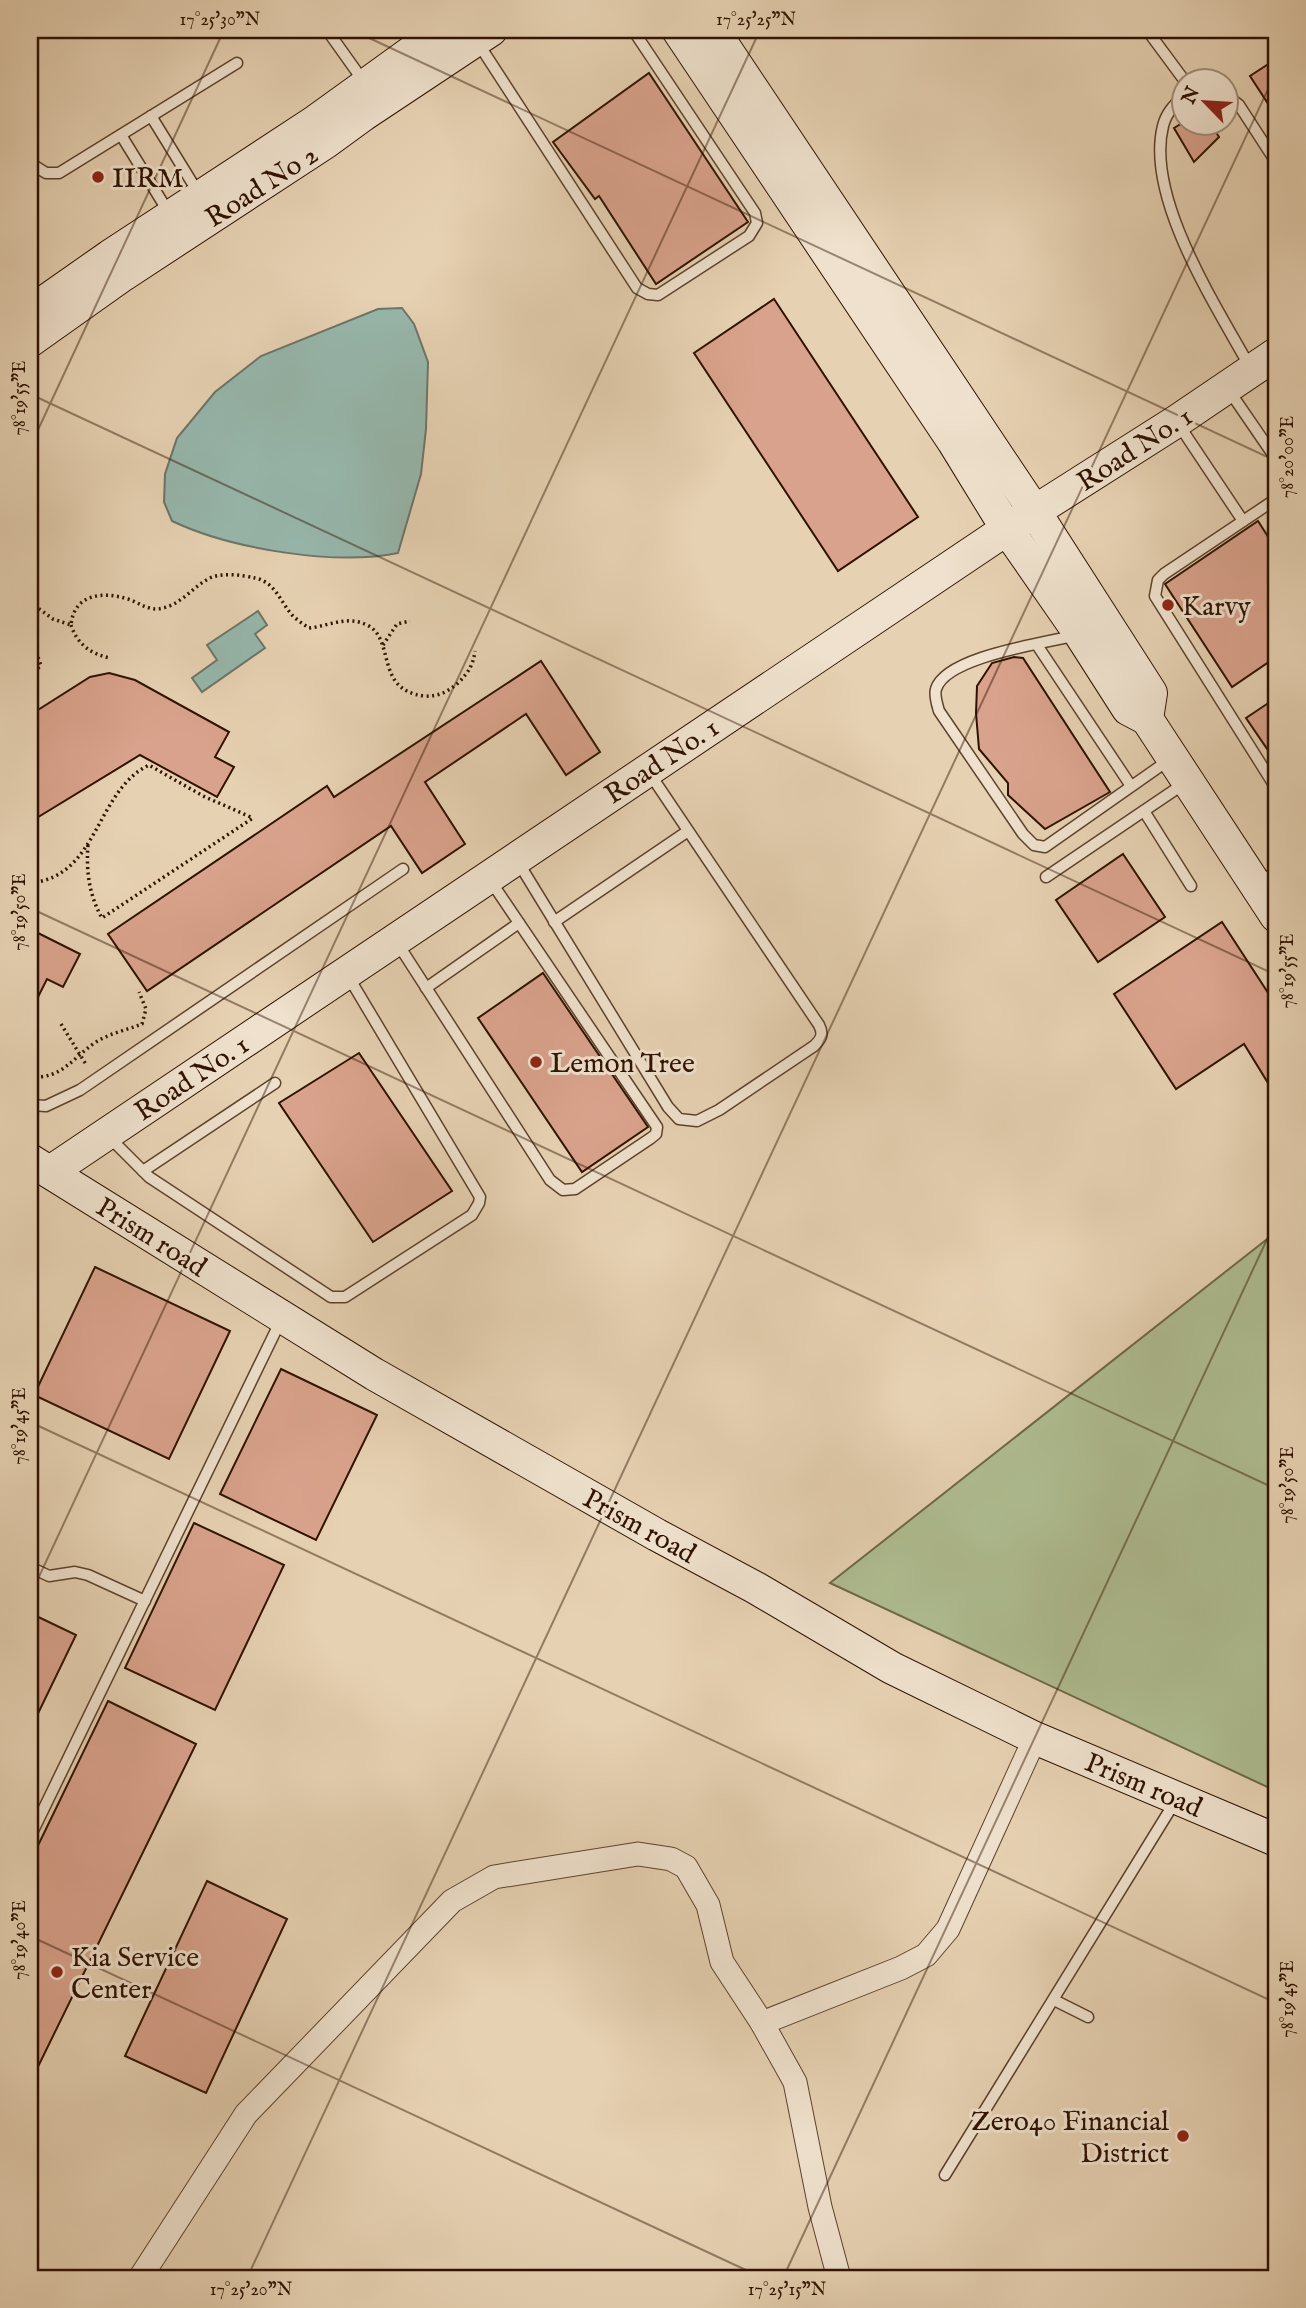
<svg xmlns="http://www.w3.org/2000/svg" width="1306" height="2308" font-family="'IM FELL English',serif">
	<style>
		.green { fill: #aebd91; stroke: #6e6848; stroke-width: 2 }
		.water { fill: #96b7ac; stroke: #6d7567; stroke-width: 2 }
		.building { fill: #d9a28c; stroke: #2f1200; stroke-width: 2 }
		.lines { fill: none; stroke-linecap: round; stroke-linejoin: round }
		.lane-casing { stroke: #5d422c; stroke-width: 13 }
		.street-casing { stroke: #5d422c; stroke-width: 25 }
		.secondary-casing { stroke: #2f1200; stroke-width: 34 }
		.path { stroke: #2f1200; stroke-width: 3.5; stroke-dasharray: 2 3.5; stroke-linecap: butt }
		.lane { stroke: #efe1cd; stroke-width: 10 }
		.street { stroke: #efe1cd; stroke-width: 23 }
		.secondary { stroke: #efe1cd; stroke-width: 32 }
		.ticks { fill: none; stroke: #2f1200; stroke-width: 2; stroke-opacity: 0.45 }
		.poi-dot { fill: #8f2418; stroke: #efe1cd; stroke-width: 2.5 }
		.labels { text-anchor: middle; stroke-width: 6; stroke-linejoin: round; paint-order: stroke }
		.poi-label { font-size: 28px; fill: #2f1200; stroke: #efe1cd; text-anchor: start }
		.street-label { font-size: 28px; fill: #2f1200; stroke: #efe1cd }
		.neatline { fill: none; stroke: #2f1200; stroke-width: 2.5 }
		.ticks-label { font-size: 18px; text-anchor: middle; fill: #2f1200 }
	</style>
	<rect width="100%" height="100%" fill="#e6d1b2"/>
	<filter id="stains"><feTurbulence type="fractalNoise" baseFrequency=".00286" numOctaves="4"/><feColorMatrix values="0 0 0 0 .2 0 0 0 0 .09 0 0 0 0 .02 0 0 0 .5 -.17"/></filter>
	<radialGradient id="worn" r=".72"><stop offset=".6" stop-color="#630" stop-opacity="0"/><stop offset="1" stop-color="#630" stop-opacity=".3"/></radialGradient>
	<path class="green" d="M1276,1232V1791L830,1583Z"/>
	<g class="water">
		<path d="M402,308L414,324L428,362L426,429L421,474L398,553C335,566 231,549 172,521L164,502L165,474L177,438L215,392L261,356L378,309Z"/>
		<path d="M258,611L267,625L255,634L265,648L202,692L192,678L217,660L207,645Z"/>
	</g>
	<g class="building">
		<path d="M1276,59V116L1250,76Z"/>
		<path d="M649,73L748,222L656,284L599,196L595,199L553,142Z"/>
		<path d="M1184,122H1210L1219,137L1194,162L1174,128Z"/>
		<path d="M774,299L918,517L838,571L694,353Z"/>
		<path d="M1258,521L1276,549V657L1232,687L1165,584Z"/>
		<path d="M1014,657L1023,658L1110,792L1045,829L1008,795V783L979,749L976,713L977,686L992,663Z"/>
		<path d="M541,661L600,752L566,775L526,714L425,782L465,844L422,873L391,826L147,991L108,934L327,786L334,797Z"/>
		<path d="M109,673L135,680L229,732L215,757L234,767L217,797L140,755L30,822V715L90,677Z"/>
		<path d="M1276,698V762L1246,718Z"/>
		<path d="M1123,854L1165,917L1098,962L1056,900Z"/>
		<path d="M1222,922L1276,1005V1096L1244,1044L1176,1089L1114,994Z"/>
		<path d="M30,929L80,954L63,987L47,979L30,1013Z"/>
		<path d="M543,973L648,1127L582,1172L478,1018Z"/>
		<path d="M359,1053L452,1191L373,1242L279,1103Z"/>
		<path d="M95,1267L230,1331L169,1459L34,1395Z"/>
		<path d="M281,1369L377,1415L316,1540L220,1494Z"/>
		<path d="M194,1523L284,1565L215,1710L125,1668Z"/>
		<path d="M30,1613L76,1635L30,1730Z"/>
		<path d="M108,1701L196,1744L30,2083V1862Z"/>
		<path d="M207,1881L287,1919L206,2093L125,2056Z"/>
	</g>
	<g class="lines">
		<g class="lane-casing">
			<g id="lane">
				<path d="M327,30L364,82"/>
				<path d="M1147,30L1184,80"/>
				<path d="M478,43L637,288L648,294L658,295L749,236L757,223L755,213L633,30"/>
				<path d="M1184,95C1175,104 1166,113 1163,126C1145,198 1217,307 1251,369"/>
				<path d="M1226,95L1239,105L1276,162"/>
				<path d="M151,116L199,194"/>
				<path d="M121,135L169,213"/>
				<path d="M30,163L46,173H59L237,63"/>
				<path d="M1228,389L1276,459"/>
				<path d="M1179,425L1243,521"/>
				<path d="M1276,499L1164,574L1158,580L1155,596L1276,788"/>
				<path d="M1077,635C1047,643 946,656 936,689C934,695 937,704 939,711L1023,834L1034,845L1045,847L1169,760"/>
				<path d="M1037,645L1131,786"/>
				<path d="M1144,811L1191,886"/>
				<path d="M518,862L668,1107L679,1119L697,1121L719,1110L814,1046C821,1039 824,1035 819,1025L648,771"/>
				<path d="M1046,877L1185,783"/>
				<path d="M1257,883L1276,872"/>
				<path d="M554,922L688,831"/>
				<path d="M396,941L550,1180L563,1190L575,1189L651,1138L656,1134L657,1127L490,880"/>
				<path d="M426,988L519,923"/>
				<path d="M30,1105L46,1106L80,1090L403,869"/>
				<path d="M108,1136L149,1177L331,1297H345L472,1215L479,1203L480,1197L348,976"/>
				<path d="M143,1171L275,1083"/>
				<path d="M30,1567L49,1576L75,1572L88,1575L145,1601"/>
				<path d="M30,1837L281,1320"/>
				<path d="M1054,2000L1088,2017"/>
				<path d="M945,2175L1176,1800"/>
			</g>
		</g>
		<g class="street-casing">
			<g id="street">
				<path d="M762,2023L901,1968L926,1955L948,1929L1035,1738"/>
				<path d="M140,2278L246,2114L452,1901L494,1877L638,1854L671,1859L686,1867L708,1905L722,1962L762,2023L795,2082L820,2207L839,2278"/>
			</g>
		</g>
		<g class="secondary-casing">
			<g id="secondary">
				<path d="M678,30L953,441L1007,529L1080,634L1128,709L1147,719L1276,916"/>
				<path d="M713,30L1035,512L1151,693L1147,719"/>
				<path d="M30,312L110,256L313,123L442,30"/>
				<path d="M30,341L123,275L326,142L363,115L491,30"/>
				<path d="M30,1160L374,1374L657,1535L756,1588L892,1668L1035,1738L1276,1840"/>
				<path d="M50,1172L1007,529L1177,421L1276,354"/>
			</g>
		</g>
		<g class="path">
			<path d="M30,602L53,619L71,625C74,594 102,591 128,599C140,603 150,612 163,608C181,604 192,588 208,579C220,572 242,575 255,578C275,582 280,601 292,615C297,620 303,624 309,628C329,626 347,615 367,625C396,639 374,690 424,696C437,697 448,692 458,683C469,672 473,665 475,651"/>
			<path d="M71,625C77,644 91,654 110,658"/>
			<path d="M383,645L397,624L410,621"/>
			<path d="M30,651L37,654L41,666L30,674"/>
			<path d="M88,845C86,871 89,895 102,918L253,818"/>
			<path d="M30,883C99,877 95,791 149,765L203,796L253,818"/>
			<path d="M61,1024L87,1066"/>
			<path d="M30,1077C63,1079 72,1058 96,1042C110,1033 127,1030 142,1024L146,1009L139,992"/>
		</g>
		<use href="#lane" class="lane"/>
		<use href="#street" class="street"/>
		<use href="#secondary" class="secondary"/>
	</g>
	<path class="ticks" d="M352,30L1276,461M30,394L1276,975M30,447L224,30M30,908L1276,1489M30,1422L1276,2003M30,1596L760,30M30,1936L763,2278M247,2278L1276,72M783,2278L1276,1220"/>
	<g class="poi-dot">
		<circle cx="98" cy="177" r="7"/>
		<circle cx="1168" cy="605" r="7"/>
		<circle cx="536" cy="1062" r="7"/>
		<circle cx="57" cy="1972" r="7"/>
		<circle cx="1183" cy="2136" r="7"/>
	</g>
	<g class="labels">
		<g class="poi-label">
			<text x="112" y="187">IIRM</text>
			<text x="1182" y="615">Karvy</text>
			<text x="550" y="1072">Lemon Tree</text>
			<text x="71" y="1966">Kia Service<tspan x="71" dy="32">Center</tspan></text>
			<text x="1169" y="2130" text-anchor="end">Zero40 Financial<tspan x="1169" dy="32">District</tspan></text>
		</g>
		<g class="street-label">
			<text transform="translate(261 185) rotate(-33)" y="10">Road No 2</text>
			<text transform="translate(1134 448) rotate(-33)" y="10">Road No. 1</text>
			<text transform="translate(661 760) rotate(-34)" y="10">Road No. 1</text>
			<text transform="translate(191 1077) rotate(-34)" y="10">Road No. 1</text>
			<text transform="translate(152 1236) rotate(32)" y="10">Prism road</text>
			<text transform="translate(640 1525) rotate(29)" y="10">Prism road</text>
			<text transform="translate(1144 1784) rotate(23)" y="10">Prism road</text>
		</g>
	</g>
	<rect width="1306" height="2308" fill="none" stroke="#e6d1b2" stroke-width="77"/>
	<g transform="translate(1205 102) rotate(295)"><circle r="33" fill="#efe1cd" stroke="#a28e7b" stroke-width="2"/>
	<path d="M0-5L12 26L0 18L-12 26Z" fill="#8f2418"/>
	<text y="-10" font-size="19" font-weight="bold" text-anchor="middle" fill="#2f1200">N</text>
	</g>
	<rect x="38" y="38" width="1230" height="2232" class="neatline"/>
	<g class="ticks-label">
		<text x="220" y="25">17°25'30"N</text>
		<text x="756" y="25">17°25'25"N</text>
		<text transform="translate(19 398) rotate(-90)" y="6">78°19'55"E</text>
		<text transform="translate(1287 457) rotate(-90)" y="6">78°20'00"E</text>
		<text transform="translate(19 912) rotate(-90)" y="6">78°19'50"E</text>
		<text transform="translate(1287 971) rotate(-90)" y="6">78°19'55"E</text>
		<text transform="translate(19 1426) rotate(-90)" y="6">78°19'45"E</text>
		<text transform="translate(1287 1485) rotate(-90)" y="6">78°19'50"E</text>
		<text transform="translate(19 1940) rotate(-90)" y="6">78°19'40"E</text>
		<text transform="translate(1287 1999) rotate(-90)" y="6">78°19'45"E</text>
		<text x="251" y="2295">17°25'20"N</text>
		<text x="787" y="2295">17°25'15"N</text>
	</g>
	<rect width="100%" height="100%" filter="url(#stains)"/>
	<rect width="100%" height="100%" fill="url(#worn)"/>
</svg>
